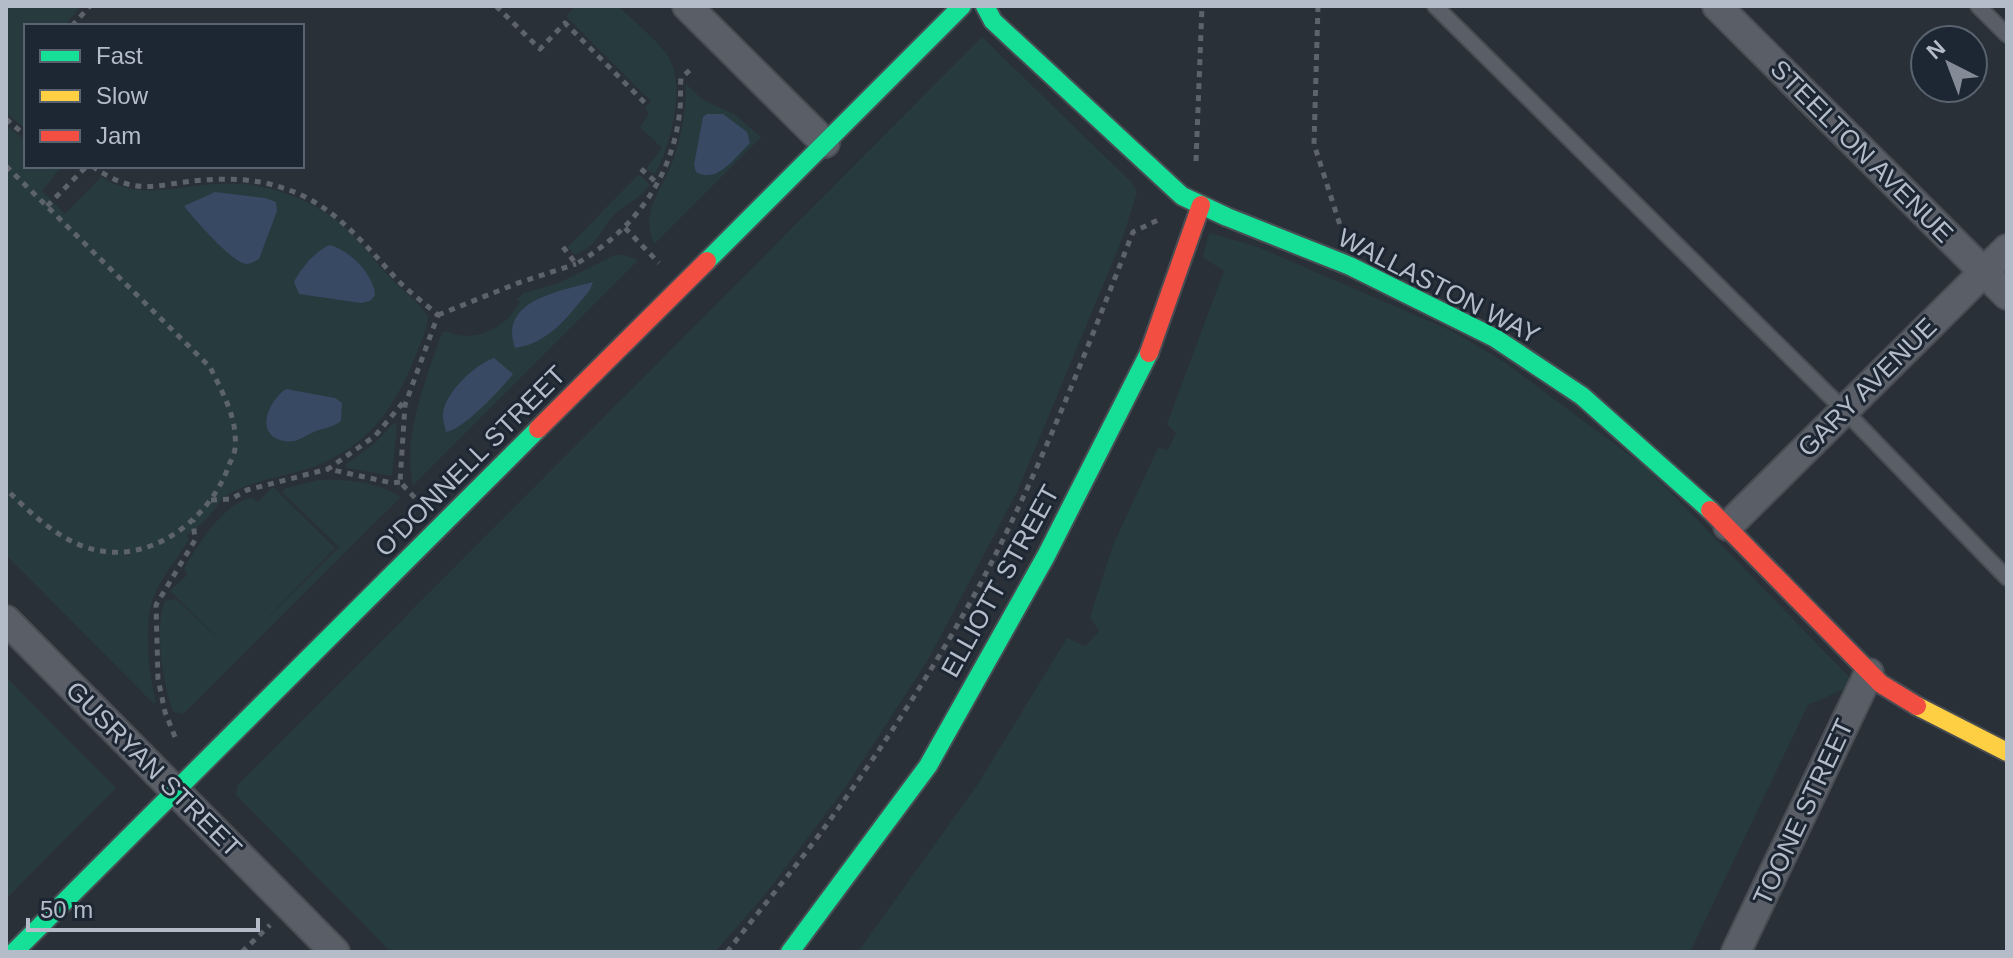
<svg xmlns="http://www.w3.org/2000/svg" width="2013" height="958" font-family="Helvetica,sans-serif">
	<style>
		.green { fill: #273a3e }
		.water { fill: #384963 }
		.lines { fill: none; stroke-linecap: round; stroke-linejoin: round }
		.lane-casing { stroke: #484c53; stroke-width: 18 }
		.street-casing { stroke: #484c53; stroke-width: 32 }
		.fast-casing { stroke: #484c53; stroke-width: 22 }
		.slow-casing { stroke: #484c53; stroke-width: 22 }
		.jam-casing { stroke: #484c53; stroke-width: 22 }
		.path { stroke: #5d636a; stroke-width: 5; stroke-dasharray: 6 6; stroke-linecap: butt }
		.lane { stroke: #5a5e66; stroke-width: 14 }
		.street { stroke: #5a5e66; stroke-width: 28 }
		.fast { stroke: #16e098; stroke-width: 18 }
		.slow { stroke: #ffcf43; stroke-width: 18 }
		.jam { stroke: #f24e42; stroke-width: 18 }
		.labels { text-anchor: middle; stroke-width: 6; stroke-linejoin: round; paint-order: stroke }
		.street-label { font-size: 26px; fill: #b4bcc9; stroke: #1d2633 }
	</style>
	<rect width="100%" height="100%" fill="#2a3038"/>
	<g class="green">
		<path d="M6,6H81L64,26H26V129L6,113Z"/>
		<path d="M576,6H618C633,21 661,42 670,60C685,88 670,148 655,174L646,169L662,148L640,127L649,114L645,108L651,101L566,16Z"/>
		<path d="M982,37L1132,183L1137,192L1123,237L1017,492L929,658L845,788L767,892L715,952H391L236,795L237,786Z"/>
		<path d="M686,84L703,100L734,114L761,137L654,244C639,207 664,190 674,157C682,134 686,108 686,84Z"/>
		<path d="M6,125L26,141V166H62L42,191L65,214L101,177C138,200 174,187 214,184C262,180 314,198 349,231C364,245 376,263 390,277C402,291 417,300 428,316C427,330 420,345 415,357C394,410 368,446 313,467C284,477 252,480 225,496C221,499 218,505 214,510C206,520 197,528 187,535L189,539C178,558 164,574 155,593C143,620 148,673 156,701L154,704L6,555Z"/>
		<path d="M639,174L650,185C640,199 627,203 615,214C599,231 599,245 575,255L568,247Z"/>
		<path d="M1209,233L1258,247L1452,331L1504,362L1647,468L1853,681L1849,687L1808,705L1690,952H858L978,784L1067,638L1086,646L1099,631L1090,617L1113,545L1158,448L1168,450L1176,433L1167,424L1224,271L1203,257Z"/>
		<path d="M615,255H624L638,260L413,485C402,438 426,378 442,333L445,331C474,344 505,329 520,302L517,299L524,293L559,283Z"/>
		<path d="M394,423L397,426L392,476L348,468L345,465L375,443Z"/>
		<path d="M319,480C348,479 376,482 401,497L183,714L173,712C163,684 154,629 165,601L176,599L233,653L170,591L187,575L184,568C199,544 223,503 252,498L258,502L273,487L335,548L255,631L339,547L282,492L286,488Z"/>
		<path d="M6,677L116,788L6,899Z"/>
	</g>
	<g class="water">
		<path d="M707,114H723L747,132L750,143C734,158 718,184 696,172L694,165L703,117Z"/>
		<path d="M215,192L265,198L276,202L277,211L259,259C258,260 249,264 247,264C233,264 193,218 184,206Z"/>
		<path d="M329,245C349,249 374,275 375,295L370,301L361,303L299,294L294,282C301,268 315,252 329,245Z"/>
		<path d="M593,282L590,290C568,316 550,343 515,348C498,300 561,291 593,282Z"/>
		<path d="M494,358L513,374C501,389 464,429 446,432C445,426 442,419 443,413C446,392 474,365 494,358Z"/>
		<path d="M286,389L335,398L342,403L341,421C333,427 328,427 319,430C306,434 298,444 284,441C253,435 269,400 286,389Z"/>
	</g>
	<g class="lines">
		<g class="lane-casing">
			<g id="lane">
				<path d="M1435,6L1844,410L2007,578"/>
				<path d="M1978,6L2007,35"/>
			</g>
		</g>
		<g class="street-casing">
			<g id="street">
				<path d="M687,6L825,143"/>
				<path d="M1717,6L2007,295"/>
				<path d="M1728,526L2007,249"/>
				<path d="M6,620L335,952"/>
				<path d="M1736,952L1869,673"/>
			</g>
		</g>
		<g class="fast-casing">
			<g id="fast">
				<path d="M985,6L993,21L1182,196L1227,217L1350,266L1495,338L1582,396L1710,510"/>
				<path d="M707,261L962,6"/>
				<path d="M14,952L538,429"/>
				<path d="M790,952L928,766L1046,556L1149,353"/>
			</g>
		</g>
		<g class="slow-casing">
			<path id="slow" d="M1917,706L2007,752"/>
		</g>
		<g class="jam-casing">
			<g id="jam">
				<path d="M1149,353L1201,205"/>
				<path d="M538,429L707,261"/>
				<path d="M1710,510L1881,684L1917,706"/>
			</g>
		</g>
		<g class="path">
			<path d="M496,6L540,49L565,23L645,103"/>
			<path d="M1318,6L1314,144L1340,225"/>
			<path d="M72,26L90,6"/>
			<path d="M6,119L26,136"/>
			<path d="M1196,161L1202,6"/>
			<path d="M6,166L210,367C222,392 238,418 235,448C235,453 231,460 229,465C211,517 154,563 96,550C62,543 30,513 6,489"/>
			<path d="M92,166C137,198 155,184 203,180C229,178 258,179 283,188C331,203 360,239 392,274C405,289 423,302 438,315L405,405L400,482L417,500"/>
			<path d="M641,169L657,183"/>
			<path d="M47,206L87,166"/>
			<path d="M625,228L659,263"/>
			<path d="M563,247L576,264C634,230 673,178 680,109C681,99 680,89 681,78L691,69"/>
			<path d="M438,315L518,283L576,264"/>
			<path d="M400,482L392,483L328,469L375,436L406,399"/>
			<path d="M211,500L231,499L247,490L328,469"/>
			<path d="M175,737L165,712L158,679L156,605L195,540L193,520"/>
			<path d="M242,952L270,925"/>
			<path d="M727,952C763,906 801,861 835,813C887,741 942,656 984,577C1042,466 1087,349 1133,232L1158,220"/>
		</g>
		<use href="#lane" class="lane"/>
		<use href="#street" class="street"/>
		<use href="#fast" class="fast"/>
		<use href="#slow" class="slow"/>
		<use href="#jam" class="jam"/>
	</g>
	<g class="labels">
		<g class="street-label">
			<text transform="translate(1862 151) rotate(45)" y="9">STEELTON AVENUE</text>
			<text transform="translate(1439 286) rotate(27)" y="9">WALLASTON WAY</text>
			<text transform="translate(1867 387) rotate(-45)" y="9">GARY AVENUE</text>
			<text transform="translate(470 461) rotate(-45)" y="9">O'DONNELL STREET</text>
			<text transform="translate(1000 581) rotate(-61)" y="9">ELLIOTT STREET</text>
			<text transform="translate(154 769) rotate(45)" y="9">GUSRYAN STREET</text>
			<text transform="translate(1803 812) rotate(-65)" y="9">TOONE STREET</text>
		</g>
	</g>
	<rect width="2013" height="958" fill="none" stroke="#b4bcc9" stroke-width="16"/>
	<rect x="24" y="24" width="280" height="144" fill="#1d2633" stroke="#59626f" stroke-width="2"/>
	<rect x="40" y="50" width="40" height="12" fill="#16e098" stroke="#59626f" stroke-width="2"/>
	<text x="96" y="64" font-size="24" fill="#b4bcc9">Fast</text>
	<rect x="40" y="90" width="40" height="12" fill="#ffcf43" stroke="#59626f" stroke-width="2"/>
	<text x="96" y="104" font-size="24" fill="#b4bcc9">Slow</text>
	<rect x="40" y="130" width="40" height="12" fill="#f24e42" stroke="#59626f" stroke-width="2"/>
	<text x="96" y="144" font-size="24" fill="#b4bcc9">Jam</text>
	<g transform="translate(1949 64) rotate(318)"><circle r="38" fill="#1d2633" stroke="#59626f" stroke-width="2"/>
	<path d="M0-6L14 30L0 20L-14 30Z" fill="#848b96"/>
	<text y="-12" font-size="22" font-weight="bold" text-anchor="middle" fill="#b4bcc9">N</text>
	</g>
	<path d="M28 918v12h230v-12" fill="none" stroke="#b4bcc9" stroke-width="4"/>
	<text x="40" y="918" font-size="24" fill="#b4bcc9" stroke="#1d2633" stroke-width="6" paint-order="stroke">50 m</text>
</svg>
